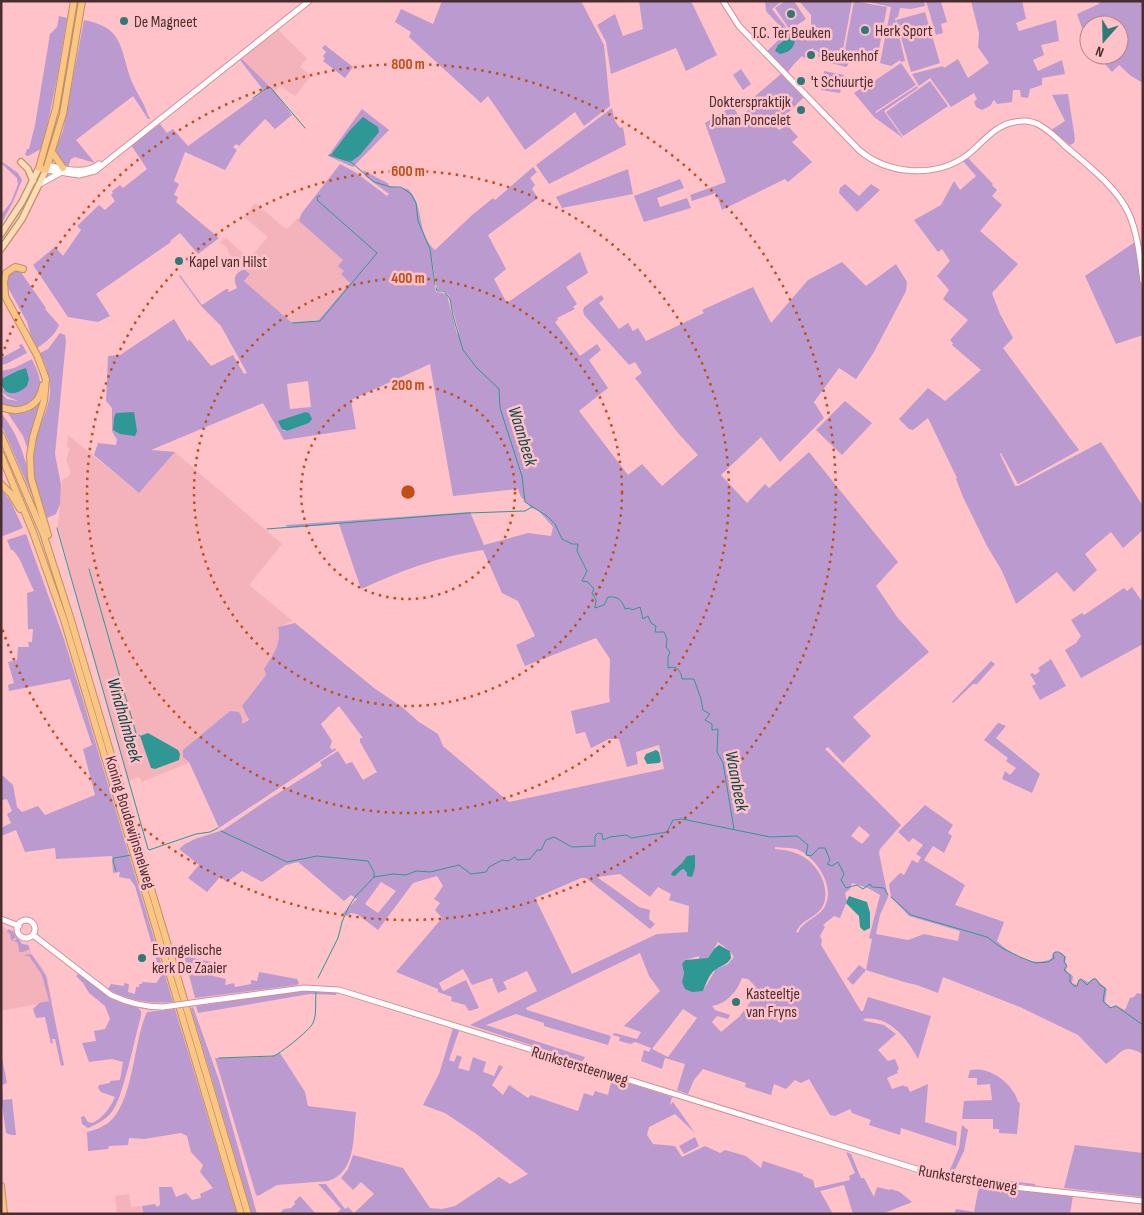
<svg xmlns="http://www.w3.org/2000/svg" width="1144" height="1215" font-family="'Sofia Sans Condensed',sans-serif">
	<style>
		.built { fill: #f4b3ba }
		.green { fill: #bb9bcf; fill-rule: evenodd }
		.water { fill: #2f9794 }
		.lines { fill: none; stroke-linecap: round; stroke-linejoin: round }
		.stream { stroke: #2f9794; stroke-width: 1 }
		.secondary-casing { stroke: #d58f97; stroke-width: 7 }
		.primary-casing { stroke: #bc9066; stroke-width: 8 }
		.highway-casing { stroke: #bc9066; stroke-width: 8 }
		.secondary { stroke: #fff; stroke-width: 5 }
		.primary { stroke: #fdddb5; stroke-width: 5.5 }
		.highway { stroke: #fbc683; stroke-width: 6 }
		.secondary-bridge-casing { stroke: #d58f97; stroke-width: 7; stroke-linecap: butt }
		.secondary-bridge { stroke: #fff; stroke-width: 5 }
		.ring { fill: none; stroke: #c04e15; stroke-width: 2.5; stroke-dasharray: 2.5 5 }
		.poi-dot { fill: #2f7976; stroke: #fec2c8; stroke-width: 2 }
		.labels { text-anchor: middle; stroke-width: 5; stroke-linejoin: round; paint-order: stroke }
		.poi-label { font-size: 16px; fill: #482c2f; stroke: #fec2c8; text-anchor: start }
		.street-label { font-size: 16px; fill: #482c2f; stroke: #fec2c8 }
		.water-label { font-size: 18px; font-style: italic; fill: #0d4a48; stroke: #fec2c8 }
		.centre { fill: #c04e15; stroke: #fec2c8; stroke-width: 2.5 }
		.ring-label { font-size: 15px; text-anchor: middle; font-weight: bold; fill: #c04e15; stroke: #fec2c8; stroke-width: 5; stroke-linejoin: round; paint-order: stroke }
	</style>
	<rect width="100%" height="100%" fill="#fec2c8"/>
	<g class="built">
		<path d="M278,29L286,38L307,58L300,67L311,76L295,96L280,86L275,92L242,59Z"/>
		<path d="M255,203L285,228H288L298,218L343,260L344,271L341,274L350,283L318,321L291,322L244,281L250,274L230,255L227,248L223,244L219,243L227,237V239L249,259L268,237L244,217Z"/>
		<path d="M68,435L139,493L175,452L282,544L249,585L293,621L278,627L280,636L279,643L275,652L264,669L274,696L242,706L249,719L195,760L142,782L139,777L128,781L58,527L62,480L68,477L71,473L66,459L70,449L67,446Z"/>
		<path d="M1,926L14,933L22,944L28,945L32,954L42,967L47,976L52,1001L1,1011Z"/>
		<path d="M129,1194L131,1207L141,1206L142,1214H117L115,1196Z"/>
	</g>
	<g class="green">
		<path d="M442,1H581L604,45L610,106L584,126L575,112L525,150L488,96L481,103L409,37L411,32L395,22L401,9L433,24Z"/>
		<path d="M639,1H691L717,55L686,71L676,48L611,74L606,42L597,25L615,14L623,36L643,29Z"/>
		<path d="M765,1H782L772,9L789,31L790,33L794,30L799,36L811,27V15L799,1H852L842,55H839V61L841,62L847,57L849,58L848,65L846,67L831,63L830,57L822,62L818,56L819,53L816,50L814,51L813,48L805,53L807,56L804,58L802,56L794,64L787,73L767,51L786,33L766,11Z"/>
		<path d="M785,1H794L806,19L790,30L775,8Z"/>
		<path d="M854,1L887,7L877,60L844,54Z"/>
		<path d="M864,1H924L925,6L911,9L900,8L898,17L895,18L905,61L901,62L900,60L891,66L880,63L891,7Z"/>
		<path d="M926,1H944L941,2L947,22L941,24L943,33L936,35Z"/>
		<path d="M971,1H1022L1026,19L1016,23L1019,31L1056,20L1059,41L1041,45L1044,55L1033,60L1038,71L1062,60L1065,74L1042,78V85L1030,89L1028,98L1021,97L1020,90H1013L1012,102L997,104L994,100L990,106L982,110L976,107L974,102L977,99L974,93L951,107L930,78L919,86L912,74L943,66L944,68L958,59L968,78L989,63L978,47L979,33Z"/>
		<path d="M1098,1H1143V83L1131,76L1119,65L1112,72L1097,55H1119V25H1089L1088,45L1077,14L1099,4Z"/>
		<path d="M925,12L940,63L911,72L896,20Z"/>
		<path d="M59,16L67,18L57,78L44,141L41,149L28,156L25,155L27,149H29L35,125L50,34L57,27Z"/>
		<path d="M84,20C122,27 120,46 130,77C134,88 139,95 144,105C146,109 147,114 150,119H148L133,96L76,140L95,163L75,157L71,159L68,167L65,166L55,150L63,131Z"/>
		<path d="M325,45L353,67L345,78L323,61L325,59L323,56L326,52L322,48Z"/>
		<path d="M242,59L275,92L292,115L275,129L265,119L239,146L236,144L233,147L237,150L225,170L185,152L174,181L179,184L174,195L178,197L176,202L219,238L198,254L180,233L170,241L171,242L96,294L110,316L98,322L68,317L33,265L55,247L63,256L81,230L77,226L99,205L105,210L115,201L111,195L113,193L112,191L120,185L123,188L147,169L131,145L160,124L167,133L173,129L188,146L264,91L240,60Z"/>
		<path d="M901,63L916,85L875,112L876,113L917,86L918,88L884,111L903,138L874,117L854,93L860,89L873,108L861,90Z"/>
		<path d="M741,69L751,84L743,90L733,75Z"/>
		<path d="M824,71L844,75L842,84L823,80Z"/>
		<path d="M782,73L804,97L775,126L779,130L787,125L798,137L792,142L812,162L788,182L785,179L722,210L716,193L692,201L690,195L726,182L705,123L733,106L739,117L757,104L752,99Z"/>
		<path d="M823,81L842,85L840,93L821,90Z"/>
		<path d="M930,81L948,106L903,136L886,112Z"/>
		<path d="M1068,94L1075,139L1074,143L1070,145L1051,130L1065,121L1052,95Z"/>
		<path d="M612,108L615,121L620,128L623,127L626,145L549,184L536,165Z"/>
		<path d="M362,109L389,130L353,167L328,156Z"/>
		<path d="M967,157L993,184L992,185L997,190L992,196L1002,205L980,231L1018,264L992,293L1000,314L1013,338L1003,348L1079,450L1018,484L1001,453L998,455L1000,454L1015,486H1018L1101,442L1143,506V530L1123,548L1111,532L1085,554L1097,570L1074,592L1057,572L1016,604L1002,571L987,546L963,497L956,479L957,478L928,418L913,430L909,429L899,419L928,388L945,401L981,370L952,345L953,343L950,340L968,320L943,299L949,290L937,276L950,261L942,249L938,252L914,220L941,205L954,181L960,190L976,176L963,161Z"/>
		<path d="M1,161L18,173L22,180L13,202L1,224V215L11,202L18,184L17,178L1,163Z"/>
		<path d="M340,164L355,172L387,196L389,194L365,176L363,170L389,184L388,186L408,189C425,206 416,234 435,250L471,216L493,198L495,200L533,167L537,172L530,178L535,185L532,189L538,198L488,235L506,269L494,279L507,303L580,252L588,273L566,287L577,304L573,307L575,309L557,318L558,320L555,322L580,356L597,344L601,350L589,360L608,388L579,411L628,475L642,464L662,486L698,455L678,433L635,378L642,373L635,362L629,365L584,315L583,310L584,307L601,295L604,299L599,303L619,329L628,323L633,331L638,328L646,341L704,313L702,310L753,287L771,323L808,280L842,262L866,286L896,264L907,282L906,291L874,352L856,379L839,368L814,402L824,418L780,462L761,437L721,475L747,503L765,484L769,488L809,452L898,562L876,586L897,617L929,652L853,717L871,736L843,763L828,747L825,749L901,825L880,849L879,853L888,897L880,915L876,934L908,940L924,934L958,941L960,931L909,916L891,897L889,884L900,873L904,875L912,860L918,863L921,857L916,854L923,845L913,838L909,842L898,832L925,805L953,825L948,833L952,836L944,853L933,846L924,860L965,885L955,905L1004,922L997,941C1009,953 1032,968 1051,959L1054,952L1062,953L1066,957L1065,962L1067,965L1066,971L1073,976L1072,983L1077,985L1079,980L1082,979L1088,982L1094,978L1107,989L1105,1002L1112,1008L1115,1005L1125,1010L1130,998L1134,997L1137,993L1142,994L1143,992V1054C1121,1043 1124,1052 1106,1064L1078,1035L1020,1007L943,977L938,993L917,985L904,982L866,970L853,985L847,979L859,965L866,970L872,939L869,938L880,895L868,888L852,883L850,889L845,893L847,901L840,918L834,916L823,925L825,927L820,936L822,941L821,945L861,1011H863L868,997L931,1016L918,1059C907,1038 889,1015 863,1019L865,1021L884,1025L896,1034L878,1050L888,1061L895,1059L899,1069L897,1071L898,1073L887,1078L892,1089L904,1085L905,1087L907,1086L910,1092L928,1084L925,1122L957,1132L956,1146L901,1128L900,1135L869,1125L871,1120L852,1113L850,1109L835,1116L830,1115L809,1079L801,1083L795,1080L786,1089L774,1084L771,1095L745,1087L746,1083L703,1069L694,1080L688,1094L677,1090L685,1064L665,1058L662,1069L641,1061L644,1050L649,1052L651,1048L635,1042L631,1044L619,1041L620,1037L612,1035L615,1033L637,1039L641,1032L624,1026L660,991L649,976L640,953L526,1008L527,1010L611,1036L608,1045L544,1026V1023L516,1014L486,1025L585,1057L582,1062L470,1025L537,991L527,971L503,982L507,989L498,993L492,978L472,985L463,969L439,983L443,991L466,980L479,1008L469,1011L465,1005L451,1001L452,997L438,992V989L396,972L442,918L435,910L440,903L434,899L443,886L437,876L413,883L378,930L357,914L351,913L347,916L343,913L357,899L351,895L344,901L298,862L286,865L262,882L242,871L227,882L220,877L207,892L188,878L199,865L179,849L185,844L195,839L223,830L269,799L322,766L320,762L338,751L346,764L352,762L363,780L377,772L360,742V738H363L339,706L321,724L332,741L330,747L332,750L335,748L336,750L219,828L189,762L183,757V750L230,711L239,712L242,718V724L249,720L242,706L266,675L264,669C273,655 282,644 278,627L295,623L374,688L402,707L419,722L438,734L443,746L509,802L664,769L659,745L636,752L638,764L627,767L619,739H609L591,748L585,732L576,734L571,711L610,702L609,695L610,659L596,638L525,666L516,645L535,636L518,601L502,593L483,550C440,556 400,571 361,589L339,524L289,528L285,525L470,512L484,545L528,533L551,536L553,527L539,511L532,508L521,497L518,489L453,496L430,364L351,400L356,429L284,440L263,403L151,450L175,452L139,493L94,455L98,443L116,445L117,440L112,431V408L106,401L108,356L120,355L174,319L188,342L189,339L211,366L233,355L244,374L247,373L221,326L202,307L179,276L180,275L202,305L226,289H228L229,292L237,288C233,278 234,274 244,269L250,274L244,281L291,322L318,321L350,283L341,274L344,271L338,266L343,260L299,221L301,214ZM431,253L437,290H444L449,296L459,333L457,334L447,295L443,293L436,292L435,289ZM308,381L311,407L290,409L287,384ZM305,412L308,423L287,431H284L279,421ZM859,826L870,835L862,844L851,836ZM775,847C783,848 794,847 801,851C818,861 835,887 825,906C819,918 803,920 798,933L796,932C801,920 813,919 821,909C833,891 819,865 802,856C793,851 784,850 775,849ZM620,874L650,897L658,887L671,894L669,900L689,906L688,932L657,934L572,974L535,898L581,878H586L650,929L655,924L649,919L650,910L639,907L597,877ZM381,882L396,891L378,913L365,904ZM718,942L730,951L734,957L728,964L716,969L703,991L682,982L684,973L682,964L685,960L699,956V960L708,958ZM742,978L748,979L756,987L754,989L757,993L739,1017L721,1032L712,1022L717,1016L728,1019L730,1015L715,1010L712,1006C726,1004 737,992 742,978ZM683,1009L697,1018L668,1057L652,1049Z"/>
		<path d="M628,169L633,194L562,208L556,197Z"/>
		<path d="M680,179L684,188L657,198L660,207L687,198L691,208L644,222L634,196Z"/>
		<path d="M845,184L859,196L871,184L880,190L857,212L839,193L840,188Z"/>
		<path d="M1135,242L1143,298V335L1116,344L1085,276Z"/>
		<path d="M12,270L20,271L46,308L45,309L59,325C56,334 45,343 37,348L32,340L27,322L6,284L8,274Z"/>
		<path d="M60,333L65,335L66,341L55,454L61,485L60,504L56,514L47,518C41,499 32,478 33,458C36,413 65,403 40,353L48,349Z"/>
		<path d="M22,344L27,353L6,364L1,365V358L20,348L19,345Z"/>
		<path d="M32,359C35,367 40,374 40,383C40,404 17,412 1,403V393L7,399L18,401C10,397 1,396 1,386L4,391L17,371L1,379V371L14,368Z"/>
		<path d="M43,395L28,450L23,436L7,412L15,413Z"/>
		<path d="M845,401L872,423L842,455L816,430Z"/>
		<path d="M1,413C24,441 28,472 37,507L1,424Z"/>
		<path d="M1,489L10,500L23,528L3,536L1,533Z"/>
		<path d="M26,534L63,636L78,684L173,1002C149,1004 129,1001 108,989L111,984L124,986V983L129,984L128,992L135,994L136,987H139V984H142V982L156,983L161,976L135,886L130,879L119,877L120,872L113,873L112,856L56,859L55,848L25,852L16,830L1,836V828L11,823L7,814L12,811L7,799L2,800L1,798V774L13,785L17,807L22,812L38,806L45,815L95,795L83,749L92,745L70,679L9,691L8,685L14,683L8,662L17,660L18,647H29L28,642H32L33,629H28L27,593L34,591L19,558L13,550H11L7,540Z"/>
		<path d="M1132,587L1143,603V644L1081,678L1065,650L1076,643L1081,636L1071,620L1082,613L1084,615L1124,588L1127,591Z"/>
		<path d="M1051,659L1066,686L1040,700L1032,686L1036,684L1030,674L1033,673L1035,675L1040,671L1038,668Z"/>
		<path d="M991,661L995,664L977,684H973L953,703L952,702Z"/>
		<path d="M999,723L1006,726L996,738L1040,774L1032,793L1002,779L1005,771L1010,775L1016,768L1006,761L1008,758L984,740L997,724Z"/>
		<path d="M8,929L13,931L16,937L12,940L15,941L17,937L22,944L28,945L30,949L23,952H19L18,943L11,940L10,934L7,932Z"/>
		<path d="M29,954L32,955L46,976L64,1065L61,1066L55,1039H52L53,1043L51,1044L45,1017L36,1018L33,1009L39,1003L49,1001L42,975L29,956H23Z"/>
		<path d="M184,956L216,963L213,976L226,979L225,985L234,983L235,987L251,984V980L257,981L259,972L297,979L299,983L297,985L195,998Z"/>
		<path d="M78,974L117,1001L137,1007L141,1011V1016C135,1036 123,1100 111,1113C105,1120 97,1124 88,1128L82,1124L81,1117L84,1116L88,1122L92,1123C103,1118 110,1108 115,1097L101,1092L98,1088L99,1085L110,1083V1081L120,1080L123,1062L112,1059L89,1062L82,1043L96,1041L94,1031L105,1029L110,1019L105,1006L89,993L83,983L76,976Z"/>
		<path d="M306,990L337,992L336,995L310,994L198,1013L196,1006Z"/>
		<path d="M193,1007L219,1080L257,1214H252L191,1008Z"/>
		<path d="M175,1009L237,1214H143L142,1206L155,1204L157,1207L160,1205L159,1187H172L176,1197L186,1193L192,1200L201,1198L200,1194L213,1188L200,1172L203,1165L191,1152L187,1136L181,1133L144,1139L129,1138L128,1145L109,1146L108,1149L88,1151L87,1132C94,1130 101,1128 108,1123C134,1103 133,1041 147,1012Z"/>
		<path d="M453,1028L459,1031L449,1060L454,1062L457,1055L462,1057L458,1068L469,1071L473,1057L486,1062L483,1072L494,1076L499,1065L503,1067L492,1085L503,1095L509,1085L528,1098L531,1095L578,1111L584,1093L593,1096L595,1091L608,1095L612,1078L672,1097L670,1105L673,1102L695,1133L675,1114L649,1127L647,1135L653,1144L675,1146L682,1157L705,1146L720,1153L725,1150L746,1156L761,1168L763,1161L803,1174V1176L813,1180L815,1188L850,1180L849,1176L855,1173L846,1152L851,1154L861,1178H864L874,1197L877,1187L890,1190L891,1189L900,1192L912,1202L882,1214H853L844,1185L820,1191L833,1214H336L341,1209L318,1184H326L345,1209L348,1207L354,1213L374,1194L361,1182L353,1190L341,1178L348,1169L353,1155L403,1168L430,1208L442,1209L455,1206L499,1177L510,1184L528,1174L475,1133L445,1113L423,1105L439,1074Z"/>
		<path d="M1,1053L7,1083L2,1085L3,1100L12,1099L16,1135H11L6,1133L1,1097Z"/>
		<path d="M280,1053L305,1092L308,1106L356,1112C353,1137 356,1173 328,1181L277,1185L258,1196L256,1195L215,1058L269,1057Z"/>
		<path d="M970,1070C973,1070 978,1069 982,1070C997,1072 1015,1088 1018,1102L1020,1103L1017,1134L999,1133V1129H993V1119H962L964,1101L992,1100L990,1084L977,1085V1078H968Z"/>
		<path d="M962,1125L968,1130L964,1151L953,1174L1035,1184V1186L950,1175L949,1172L959,1148Z"/>
		<path d="M695,1137L699,1146L684,1154L679,1146Z"/>
		<path d="M1075,1145L1143,1153V1197L1064,1188Z"/>
		<path d="M979,1186L1073,1196L1070,1214H954L956,1209L974,1212Z"/>
		<path d="M300,1196L316,1214H279L284,1209L291,1208L295,1204L294,1202Z"/>
	</g>
	<g class="water">
		<path d="M789,37L795,41C793,50 788,52 780,54L775,51L778,45Z"/>
		<path d="M363,117L378,127L379,132L360,155L352,161L343,160L331,155L350,130Z"/>
		<path d="M26,368L29,379L27,386C17,396 1,397 1,379L17,371Z"/>
		<path d="M134,412L137,431L135,436L120,434L113,430L114,418L116,413Z"/>
		<path d="M305,412L309,413L312,419L309,423L287,431L282,429L278,421Z"/>
		<path d="M148,733L178,750L180,754L179,760L155,769L151,768L140,736Z"/>
		<path d="M656,750L659,752L661,761L659,763L647,764L644,758L646,754Z"/>
		<path d="M695,855V868L692,877L687,876V873L684,869L681,870L675,876L671,875L672,872L682,863L687,856Z"/>
		<path d="M849,896L867,902L870,913V928L864,931L860,927L859,916L846,903Z"/>
		<path d="M719,945L730,951L731,958C727,965 722,965 715,970C709,974 706,984 703,991L692,992L685,989L682,982L684,973L682,964L685,960L708,958L714,949Z"/>
	</g>
	<g class="lines">
		<g class="stream">
			<path d="M253,98L267,88L270,87L305,128"/>
			<path d="M329,155L351,162L374,182L391,187H401L411,194L416,203L418,221L430,249L435,285"/>
			<path d="M436,288L437,291H444L450,299L453,316L463,350L476,367L499,389L500,408L522,476L525,502L547,516L555,524L562,539L572,544H578L577,551L587,571L582,581L588,582L594,589L592,593L596,600L595,608L604,605L608,597C618,596 622,600 625,609L630,608L632,610L640,607L643,619L648,616L651,623L656,626L655,632H664L667,639L666,647L670,652L668,657V668C677,665 681,671 682,679H694L701,699L703,710L710,714L705,720L712,724V730L718,729L717,752L723,763L734,829"/>
			<path d="M293,323L320,321L377,253L317,200L318,196H320"/>
			<path d="M57,528L148,849L149,850L196,834L210,832L218,828"/>
			<path d="M267,529L468,513L525,511L532,507"/>
			<path d="M89,569L122,684"/>
			<path d="M123,688L136,733L140,736"/>
			<path d="M221,831L287,862L317,856L368,861L374,872V877L393,874L406,875L416,871L430,872L459,865L471,874L486,872L489,867L502,860L508,861L515,857L517,860L530,859L537,850H541L546,840L554,837L572,847L595,846V836L598,833L602,834L603,840L610,837L626,835L632,838L667,832L673,820L682,819L770,837L797,836L808,845L806,855L811,856L819,848H825L830,860L827,864L832,866L838,862L844,874L841,880L846,888L857,885L863,889L870,884L872,887L884,888L888,895"/>
			<path d="M116,871L113,861L114,858L132,855"/>
			<path d="M891,897L911,915L987,937L1002,948L1020,957L1035,963L1048,962L1054,958L1053,954L1055,952H1059L1065,957L1064,962L1067,966L1064,970L1070,975V982L1074,986H1077L1079,980L1081,979L1087,985L1093,979H1096L1100,985L1105,988L1103,1001L1110,1008L1116,1006L1143,1025"/>
			<path d="M318,978L338,938L342,922L348,908L355,897L374,877"/>
			<path d="M219,1058L274,1056C282,1052 309,1031 313,1023C317,1015 315,1002 316,992"/>
		</g>
		<g class="secondary-casing">
			<g id="secondary">
				<path d="M723,1L739,26L859,150C888,175 935,178 966,156C982,144 994,125 1015,122C1024,120 1033,121 1041,126C1049,131 1057,138 1064,145C1086,164 1117,187 1129,214C1138,235 1140,258 1143,281"/>
				<path d="M48,165C65,169 84,175 99,164"/>
				<path d="M46,170L79,175L95,171L309,1"/>
				<path d="M40,184L60,173"/>
				<path d="M1,919L19,926"/>
				<circle cx="26" cy="929" r="9"/>
				<path d="M33,935L111,995C128,1003 145,1007 163,1007"/>
				<path d="M206,1001L304,988L339,990L939,1176L985,1184L1143,1201"/>
			</g>
		</g>
		<g class="primary-casing">
			<g id="primary">
				<path d="M21,162L28,169L33,181"/>
				<path d="M1,234L22,202L39,168"/>
				<path d="M1,249L22,219L46,170"/>
			</g>
		</g>
		<g class="highway-casing">
			<g id="highway">
				<path d="M74,1L56,108L39,168L46,170L63,114L82,1"/>
				<path d="M52,152L63,168"/>
				<path d="M1,289L37,355L46,379L44,401L33,437L30,456L31,478L48,535"/>
				<path d="M5,294L4,282L6,273L15,267L23,269"/>
				<path d="M1,407C20,415 40,407 43,385"/>
				<path d="M1,435L43,533L70,617L248,1214"/>
				<path d="M1,455L33,532L64,620L241,1214"/>
				<path d="M1,484L11,494L20,509"/>
				<path d="M1,1186L4,1214"/>
			</g>
		</g>
		<use href="#secondary" class="secondary"/>
		<use href="#primary" class="primary"/>
		<use href="#highway" class="highway"/>
		<g class="secondary-bridge-casing">
			<path id="secondary-bridge" d="M163,1007L206,1001"/>
		</g>
		<use href="#secondary-bridge" class="secondary-bridge"/>
	</g>
	<g class="ring">
		<circle cx="408" cy="492" r="107"/>
		<circle cx="408" cy="492" r="214"/>
		<circle cx="408" cy="492" r="321"/>
		<path d="M2 356A428 428 0 1 1 2 628"/>
	</g>
	<g class="poi-dot">
		<circle cx="791" cy="14" r="5"/>
		<circle cx="124" cy="21" r="5"/>
		<circle cx="865" cy="30" r="5"/>
		<circle cx="811" cy="55" r="5"/>
		<circle cx="801" cy="81" r="5"/>
		<circle cx="801" cy="110" r="5"/>
		<circle cx="179" cy="261" r="5"/>
		<circle cx="142" cy="958" r="5"/>
		<circle cx="736" cy="1002" r="5"/>
	</g>
	<g class="labels">
		<g class="poi-label">
			<text x="134" y="27">De Magneet</text>
			<text x="875" y="36">Herk Sport</text>
			<text x="791" y="38" text-anchor="middle">T.C. Ter Beuken</text>
			<text x="821" y="61">Beukenhof</text>
			<text x="811" y="87">'t Schuurtje</text>
			<text x="791" y="107" text-anchor="end">Dokterspraktijk<tspan x="791" dy="18">Johan Poncelet</tspan></text>
			<text x="189" y="267">Kapel van Hilst</text>
			<text x="152" y="955">Evangelische<tspan x="152" dy="18">kerk De Zaaier</tspan></text>
			<text x="746" y="999">Kasteeltje<tspan x="746" dy="18">van Fryns</tspan></text>
		</g>
		<g class="street-label">
			<text transform="translate(131 822) rotate(73)" y="6">Koning Boudewijnsnelweg</text>
			<text transform="translate(580 1065) rotate(17)" y="6">Runkstersteenweg</text>
			<text transform="translate(968 1178) rotate(10)" y="6">Runkstersteenweg</text>
		</g>
		<g class="water-label">
			<text transform="translate(523 436) rotate(73)" y="6">Waanbeek</text>
			<text transform="translate(125 720) rotate(74)" y="6">Windhalmbeek</text>
			<text transform="translate(737 781) rotate(79)" y="6">Waanbeek</text>
		</g>
	</g>
	<circle cx="408" cy="492" r="8" class="centre"/>
	<g class="ring-label">
		<text x="408" y="69">800 m</text>
		<text x="408" y="176">600 m</text>
		<text x="408" y="283">400 m</text>
		<text x="408" y="390">200 m</text>
	</g>
	<rect width="1144" height="1215" fill="none" stroke="#482c2f" stroke-width="5"/>
	<g transform="translate(1104 40) rotate(200)"><circle r="24" fill="#fec2c8" stroke="#b5868b"/>
	<path d="M0-4L9 19L0 12L-9 19Z" fill="#2f7976"/>
	<text y="-8" font-size="14" font-weight="bold" text-anchor="middle" fill="#482c2f">N</text>
	</g>
</svg>
